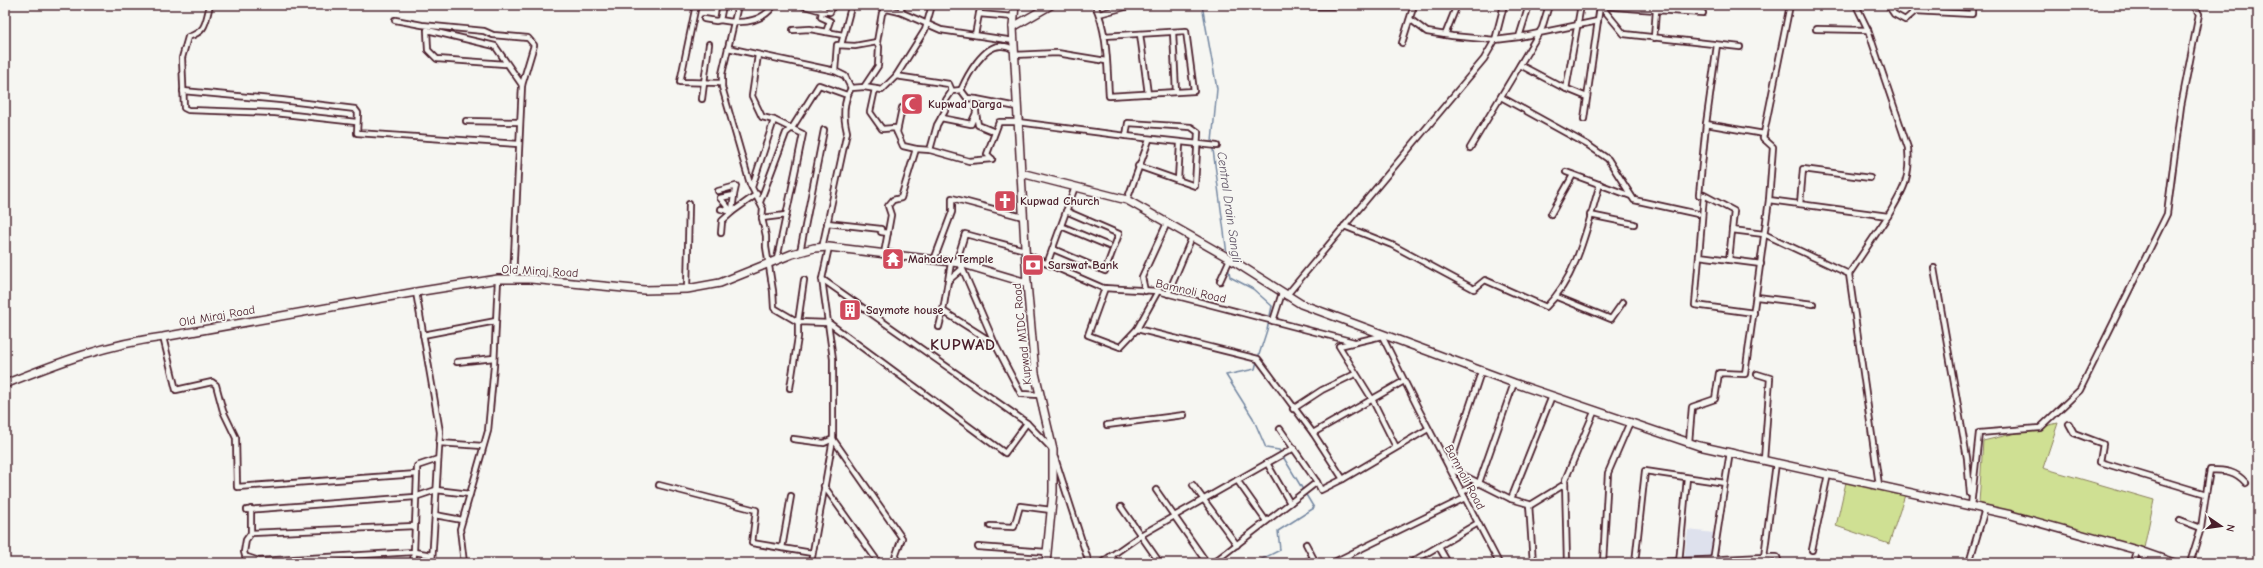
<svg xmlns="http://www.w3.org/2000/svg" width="2263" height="568" font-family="'Comic Neue',sans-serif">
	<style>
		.built { fill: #dee1ed }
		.green { fill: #cfe093; stroke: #8c805f }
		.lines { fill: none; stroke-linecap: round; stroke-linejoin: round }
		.stream { stroke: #7588a2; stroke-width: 1.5 }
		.minor-casing { stroke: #4a1f2b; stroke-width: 8 }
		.secondary-casing { stroke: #4a1f2b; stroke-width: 10 }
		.primary-casing { stroke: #4a1f2b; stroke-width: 10 }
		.minor { stroke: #f6f6f2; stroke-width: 4.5 }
		.secondary { stroke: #f6f6f2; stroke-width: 7 }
		.primary { stroke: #f6f6f2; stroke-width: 7 }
		.labels { text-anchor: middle; stroke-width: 3.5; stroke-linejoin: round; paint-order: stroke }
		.poi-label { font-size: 12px; font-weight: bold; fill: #4a1f2b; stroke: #f6f6f2; text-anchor: start }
		.street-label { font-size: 12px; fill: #4a1f2b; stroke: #f6f6f2 }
		.water-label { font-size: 13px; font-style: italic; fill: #5f5466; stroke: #f6f6f2 }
		.district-label { font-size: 16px; font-weight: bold; letter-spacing: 1px; fill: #4a1f2b; stroke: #f6f6f2 }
	</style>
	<rect width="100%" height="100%" fill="#f6f6f2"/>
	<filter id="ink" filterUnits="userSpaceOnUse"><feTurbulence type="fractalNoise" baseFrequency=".025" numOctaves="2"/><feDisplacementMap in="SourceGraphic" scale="8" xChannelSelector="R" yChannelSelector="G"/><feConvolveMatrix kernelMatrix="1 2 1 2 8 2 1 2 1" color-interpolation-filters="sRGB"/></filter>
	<g filter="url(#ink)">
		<path class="built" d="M1688,530L1714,533L1710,560L1684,559Z"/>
		<g class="green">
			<path d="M2058,423L2043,468L2154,500L2144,548L1979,503L1983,441Z"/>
			<path d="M1847,478L1905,495L1889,544L1836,526Z"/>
		</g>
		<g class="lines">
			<g class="stream">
				<path d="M1202,5L1217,89L1212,142L1227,254"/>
				<path d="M1228,266L1230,277L1253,289L1272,306L1267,330L1258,358"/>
				<path d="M1254,563L1280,550L1278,531L1314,508L1279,450L1266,448L1253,418L1226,375L1255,369L1257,361"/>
			</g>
			<g class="minor-casing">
				<g id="minor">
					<path d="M210,5C205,23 207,31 188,37L182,58L184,108L188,110L275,113L356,122"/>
					<path d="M696,5L680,82L722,83"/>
					<path d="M723,5L720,20C740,24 762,23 774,5"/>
					<path d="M738,5L722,74V87L750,184L763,209L762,218L766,236V247L773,291L774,308L798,322L804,280"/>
					<path d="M801,5L822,11L824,5"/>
					<path d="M875,5L887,9"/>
					<path d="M932,5L925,30L896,76L949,84L952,91"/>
					<path d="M981,5L979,14L1014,17"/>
					<path d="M1095,5C1108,33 1107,66 1109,96L1194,91L1186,31L1104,36"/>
					<path d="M1333,5H1414"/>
					<path d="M1600,5L1624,34L1740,47"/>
					<path d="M1790,5L1763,138L1773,147L1769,200L1888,216L1849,274L1879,485"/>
					<path d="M1856,5L1868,30L1908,148C1911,178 1903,191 1888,216"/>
					<path d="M1888,5L1894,14L1905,20L1922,5"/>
					<path d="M1313,6H1333"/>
					<path d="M1600,6L1656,10L1657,5"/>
					<path d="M1915,11L1972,14V5"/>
					<path d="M900,12L941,30L1014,41"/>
					<path d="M1099,14L1133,5"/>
					<path d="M704,19L716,21L720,20"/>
					<path d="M1410,19L1427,32L1452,36L1495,40L1504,5"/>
					<path d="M395,20L422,25L484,31L493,35L528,38L534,45L522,85L513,279"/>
					<path d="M1816,29L1868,30"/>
					<path d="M793,30L810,29L843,35"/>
					<path d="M826,32L830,21L821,17L822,11L830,12L833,5"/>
					<path d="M1173,32L1176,92"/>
					<path d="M1140,34L1148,94"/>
					<path d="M975,35L979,14"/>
					<path d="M1445,35L1457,5"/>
					<path d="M1519,37L1598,21"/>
					<path d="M1654,38L1656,10L1703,13"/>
					<path d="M1402,43L1414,5"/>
					<path d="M841,45L850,11"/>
					<path d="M728,48L835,71"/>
					<path d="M1014,55L1057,53L1106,61"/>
					<path d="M505,64L437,59L428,50L427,30L495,46L522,85"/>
					<path d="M1520,65L1560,86L1587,97"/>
					<path d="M864,87L882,90L896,76"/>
					<path d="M851,88L845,76L835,71L837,45L855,46L877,42"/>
					<path d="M875,89L870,112L882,129L895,128L903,146L916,149L901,198L893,200L888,206L891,215L884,254"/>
					<path d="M1566,89L1581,5"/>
					<path d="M961,90L952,91L946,100L945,111L937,125L930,150L969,161L992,159"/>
					<path d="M961,90C967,76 984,44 1002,46C1006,46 1011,48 1014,50"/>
					<path d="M961,90L967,98L976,99"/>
					<path d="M183,91L281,100L355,109L358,113L357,133L519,144"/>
					<path d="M1501,97L1588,145L1608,159L1634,200L1698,214"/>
					<path d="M702,99L709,44"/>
					<path d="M976,113V99L1017,107"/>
					<path d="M941,118L971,124L976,113L978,125L995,132"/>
					<path d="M1584,119L1600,6"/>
					<path d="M774,120L803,134L777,259"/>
					<path d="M466,121L519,122"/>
					<path d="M1706,124L1764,134"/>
					<path d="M897,132L902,108"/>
					<path d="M1126,136L1217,146"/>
					<path d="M1470,148L1542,28L1549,5"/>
					<path d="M916,149L930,150"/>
					<path d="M992,159L987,154L999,122H1018L1126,136L1128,123L1191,127L1198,132L1195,186L1138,166"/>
					<path d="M1566,172L1631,196"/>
					<path d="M1178,180L1180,144"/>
					<path d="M752,187L774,120L762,117L752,96L758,55"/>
					<path d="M718,191L736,186L734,195L720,198L732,212L757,194"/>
					<path d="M1699,195L1706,124L1717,45"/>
					<path d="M1127,200L1149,140"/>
					<path d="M760,202L786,133L792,128L819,85L847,95"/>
					<path d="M1800,204L1803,169L1870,178"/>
					<path d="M721,209L732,212L722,221L721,233"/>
					<path d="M732,211L734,195"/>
					<path d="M1551,214L1573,175"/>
					<path d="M1590,215L1634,224"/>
					<path d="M762,218L786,215"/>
					<path d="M827,223L881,229V232L888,233"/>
					<path d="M1061,226L1109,246"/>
					<path d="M1344,226L1392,245L1474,289L1485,280L1546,307C1578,276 1587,226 1600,184"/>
					<path d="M1732,230L1764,234L1849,274"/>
					<path d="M822,248L847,132C843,116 843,103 851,88L864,87L878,66L879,47L877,42L882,13L887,9L900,12L903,5"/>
					<path d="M1053,249L1105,271L1119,234L1066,211"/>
					<path d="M800,252L824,130"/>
					<path d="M1025,254L1103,288L1158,291L1354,342"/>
					<path d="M1699,256L1761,264"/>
					<path d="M934,260L952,212V198L1023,217"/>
					<path d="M1729,260L1734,211L1704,195L1695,305L1754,313"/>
					<path d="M951,263L943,311L995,344"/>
					<path d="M956,263L965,234L1025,250"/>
					<path d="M960,263L995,344L1021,394L1040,395"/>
					<path d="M1047,264L1075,187"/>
					<path d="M1934,268L1967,458L1970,494"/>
					<path d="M822,279L1027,423L1052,449"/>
					<path d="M948,281L962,269"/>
					<path d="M1220,281L1230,259"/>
					<path d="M1105,288L1088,335L1120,347L1137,329"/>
					<path d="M687,289L689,204"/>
					<path d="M1145,291L1142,277L1167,223"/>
					<path d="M1158,291L1137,329L1258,359L1313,433L1404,381"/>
					<path d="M416,292L440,432L432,563"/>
					<path d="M1168,294L1192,237"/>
					<path d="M1286,296L1484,59L1495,40L1519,37L1529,5"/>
					<path d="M1557,297L1611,319L1623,302"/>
					<path d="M1757,297L1813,304"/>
					<path d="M1273,321L1282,293"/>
					<path d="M939,327L943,311"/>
					<path d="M423,335L496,321"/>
					<path d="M163,337L176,390L212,382L216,385L223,411L236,438L237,487L417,474V466L438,459"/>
					<path d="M457,362L494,358"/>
					<path d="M1481,372L1449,468L1511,499L1529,504L1533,563"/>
					<path d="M1757,374L1770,378L1764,460"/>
					<path d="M790,388L798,337V322L829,323L1005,453L1027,423"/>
					<path d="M1293,409L1322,390L1355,374"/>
					<path d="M2069,424L2074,433L2103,444L2100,462L2206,494L2201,528"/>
					<path d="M1107,425L1184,415"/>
					<path d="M1313,433L1343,479"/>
					<path d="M793,439L824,443L833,439"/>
					<path d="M833,439L902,538L893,563"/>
					<path d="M1689,442L1692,407L1715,399L1719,373L1745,374L1769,200"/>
					<path d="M439,443L483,446"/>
					<path d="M1396,447L1372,399L1339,346L1382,336L1419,410L1499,563"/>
					<path d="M1055,458L1089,563"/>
					<path d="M1267,463L1290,503"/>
					<path d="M1237,480L1266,521"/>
					<path d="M1317,482L1321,490L1343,479L1428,429"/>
					<path d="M1725,483L1730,452"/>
					<path d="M659,485L756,510L752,543L812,553"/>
					<path d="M1193,485L1237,545"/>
					<path d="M824,486L876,559"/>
					<path d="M1156,490L1207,563"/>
					<path d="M1462,492L1479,483L1514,383"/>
					<path d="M2206,494L2210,470C2225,470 2236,471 2246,483"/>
					<path d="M1511,499L1552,396"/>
					<path d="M1529,506L1565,484"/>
					<path d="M1971,506L1979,433L2040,428L2080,390L2167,214L2181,106L2199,14L2194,5"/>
					<path d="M1121,507L1160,563"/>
					<path d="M247,510L415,497L436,490L470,494"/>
					<path d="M435,515L462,520"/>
					<path d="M2180,520L2201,528L2190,563"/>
					<path d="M990,526L1014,527L1020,506L1051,510"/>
					<path d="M251,533L415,526"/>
					<path d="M1306,544L1316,563"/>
					<path d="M978,547L1047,552"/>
					<path d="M1439,547L1448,563"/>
					<path d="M782,548L791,496"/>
					<path d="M1812,550L1828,474"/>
					<path d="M2139,552L2148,563"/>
					<path d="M1111,556L1141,535L1294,448"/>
					<path d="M247,557L259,561L414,552L417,474"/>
					<path d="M1764,557H1777L1779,563"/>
					<path d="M247,563L244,552L246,540L251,533V509"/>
					<path d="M413,563L414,552L432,555"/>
					<path d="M464,563L460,529L488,431L494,366L498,279"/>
					<path d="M811,563L833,439V359L822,279L829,247"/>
					<path d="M1101,563L1111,556L1117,563"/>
					<path d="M1213,563L1317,482L1280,429"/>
					<path d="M1302,563L1314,559"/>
					<path d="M1332,563L1465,498"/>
					<path d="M1410,563L1478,523"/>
					<path d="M1567,563L1565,480L1595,410"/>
					<path d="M1603,563L1608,473L1630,422"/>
					<path d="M1635,563L1645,471L1725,483L1713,561"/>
					<path d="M1641,563L1764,557L1776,463"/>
					<path d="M1679,563L1687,478"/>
					<path d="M1969,563L1985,509"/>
					<path d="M2134,563L2137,550"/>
				</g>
			</g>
			<g class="secondary-casing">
				<g id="secondary">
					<path d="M1013,27L1051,5"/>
					<path d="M1021,173L1127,200L1227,257L1301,304L1514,383L1699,446L2011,515L2137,550L2174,563"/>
				</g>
			</g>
			<g class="primary-casing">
				<g id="primary">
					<path d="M1015,5L1013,27L1027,283L1035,373L1053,450V492L1046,563"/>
					<path d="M5,384C57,363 107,344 163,337L416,292L498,279H531L644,290L687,289L720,283L792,254L814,248L829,247L960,263L1027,283"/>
				</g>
			</g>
			<use href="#minor" class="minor"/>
			<use href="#secondary" class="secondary"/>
			<use href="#primary" class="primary"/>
		</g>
	</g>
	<defs>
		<g id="mosque-square" transform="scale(1.15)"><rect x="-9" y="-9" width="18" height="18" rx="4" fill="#d1495b" stroke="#f6f6f2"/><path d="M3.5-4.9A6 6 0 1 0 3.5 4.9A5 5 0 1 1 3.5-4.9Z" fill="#fff"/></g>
		<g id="church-square" transform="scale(1.15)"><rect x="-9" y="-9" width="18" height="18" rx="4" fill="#d1495b" stroke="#f6f6f2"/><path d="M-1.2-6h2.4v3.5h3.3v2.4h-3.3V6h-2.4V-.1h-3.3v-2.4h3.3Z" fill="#fff"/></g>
		<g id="temple-square" transform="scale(1.15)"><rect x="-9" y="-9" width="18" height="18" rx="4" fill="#d1495b" stroke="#f6f6f2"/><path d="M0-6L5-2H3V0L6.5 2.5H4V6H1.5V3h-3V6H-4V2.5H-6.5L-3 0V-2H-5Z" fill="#fff"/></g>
		<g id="bank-square" transform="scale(1.15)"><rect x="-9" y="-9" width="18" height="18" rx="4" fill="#d1495b" stroke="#f6f6f2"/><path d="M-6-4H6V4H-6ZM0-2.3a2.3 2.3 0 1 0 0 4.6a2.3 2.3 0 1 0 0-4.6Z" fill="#fff"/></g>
		<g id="building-square" transform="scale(1.15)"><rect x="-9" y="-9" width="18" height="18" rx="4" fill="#d1495b" stroke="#f6f6f2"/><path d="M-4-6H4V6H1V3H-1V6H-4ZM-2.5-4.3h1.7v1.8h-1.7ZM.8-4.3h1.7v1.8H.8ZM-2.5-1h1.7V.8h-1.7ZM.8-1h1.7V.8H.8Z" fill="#fff"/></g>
	</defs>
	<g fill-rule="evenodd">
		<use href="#mosque-square" x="912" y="104"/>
		<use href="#church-square" x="1005" y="201"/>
		<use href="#temple-square" x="893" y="259"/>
		<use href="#bank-square" x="1033" y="265"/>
		<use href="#building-square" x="850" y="310"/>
	</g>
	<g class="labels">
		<g class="poi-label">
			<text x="928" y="108">Kupwad Darga</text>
			<text x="1020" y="205">Kupwad Church</text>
			<text x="908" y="263">Mahadev Temple</text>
			<text x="1048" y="269">Sarswat Bank</text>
			<text x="866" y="314">Saymote house</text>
		</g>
		<g class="street-label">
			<text transform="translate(540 271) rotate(3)" y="4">Old Miraj Road</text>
			<text transform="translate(1191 291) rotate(13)" y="4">Bamnoli Road</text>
			<text transform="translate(217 316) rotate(-10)" y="4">Old Miraj Road</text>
			<text transform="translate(1022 334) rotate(-96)" y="4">Kupwad MIDC Road</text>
			<text transform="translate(1465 477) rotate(62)" y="4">Bamnoli Road</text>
		</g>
		<g class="water-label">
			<text transform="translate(1230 207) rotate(82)" y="5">Central Drain Sangli</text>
		</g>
		<g class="district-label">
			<text x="963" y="350">KUPWAD</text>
		</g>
	</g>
	<rect width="2263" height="568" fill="none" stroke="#f6f6f2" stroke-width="20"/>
	<rect x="10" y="10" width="2243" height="548" fill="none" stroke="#4a1f2b" stroke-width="1.5" filter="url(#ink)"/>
	<g transform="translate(2221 526) rotate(103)" stroke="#f6f6f2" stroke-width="3" paint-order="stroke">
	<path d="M0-3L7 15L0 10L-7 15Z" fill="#4a1f2b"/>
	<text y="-6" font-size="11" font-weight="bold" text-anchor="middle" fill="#4a1f2b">N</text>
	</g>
</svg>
